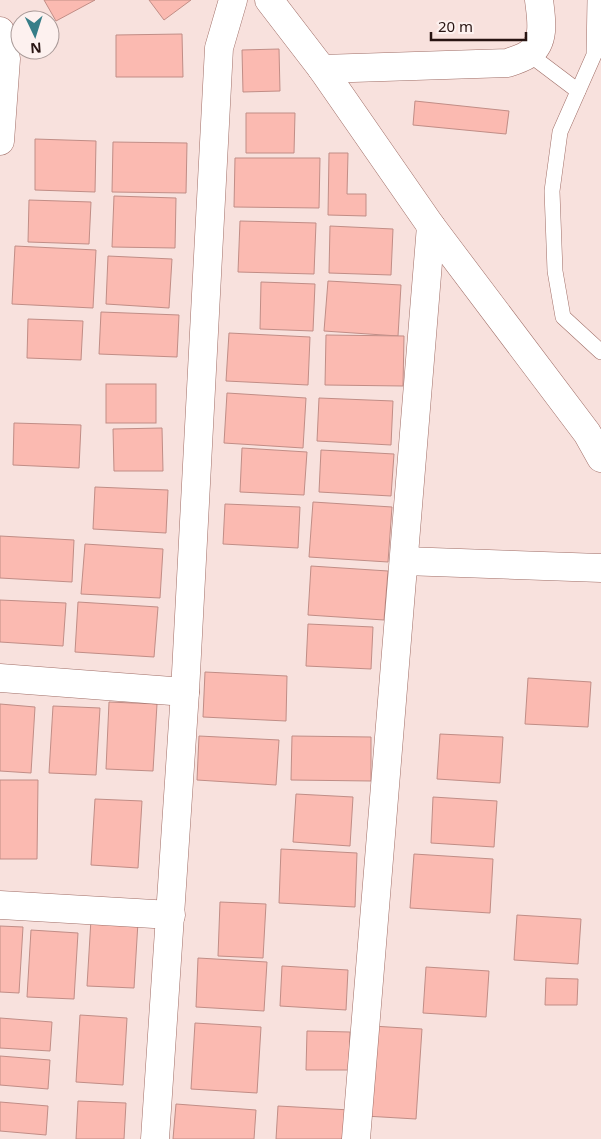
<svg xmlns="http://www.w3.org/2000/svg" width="601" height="1139" font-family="'Noto Sans',sans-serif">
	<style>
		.building { fill: #fbbab1; stroke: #c18d86 }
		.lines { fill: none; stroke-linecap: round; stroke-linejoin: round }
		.lane-casing { stroke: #a06e67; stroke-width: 16 }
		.street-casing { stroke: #a06e67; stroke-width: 29 }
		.lane { stroke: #fff; stroke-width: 15 }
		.street { stroke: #fff; stroke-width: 28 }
	</style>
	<rect width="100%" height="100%" fill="#f8e1dd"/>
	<g class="building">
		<path d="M44,0H95L56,21Z"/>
		<path d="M149,0H191L164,20Z"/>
		<path d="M182,34L183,77H116V35Z"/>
		<path d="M279,49L280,91L243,92L242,50Z"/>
		<path d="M415,101L509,111L506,134L413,125Z"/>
		<path d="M246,113H295L294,153H246Z"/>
		<path d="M35,139L96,141L95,192L35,190Z"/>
		<path d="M113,142L187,143L186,193L112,192Z"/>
		<path d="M329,153H348L347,194H366V216L328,215Z"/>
		<path d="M235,158H320L319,208L234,207Z"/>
		<path d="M114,196L176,198L175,248L112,247Z"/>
		<path d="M29,200L91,202L89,244L28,242Z"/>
		<path d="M240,221L316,223L314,274L238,272Z"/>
		<path d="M330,226L393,229L391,275L329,273Z"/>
		<path d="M15,246L96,250L93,308L12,304Z"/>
		<path d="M108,256L172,259L169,308L106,304Z"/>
		<path d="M328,281L401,285L398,336L324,331Z"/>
		<path d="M261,282L315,284L313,331L260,329Z"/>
		<path d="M101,312L179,315L177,357L99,354Z"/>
		<path d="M28,319L83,321L81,360L27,358Z"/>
		<path d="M229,333L310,337L308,385L226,381Z"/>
		<path d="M326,335L404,336L403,386L325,385Z"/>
		<rect x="106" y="384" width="50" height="39"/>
		<path d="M227,393L306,398L303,448L224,443Z"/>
		<path d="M319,398L393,401L391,445L317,441Z"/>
		<path d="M14,423L81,425L79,468L13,465Z"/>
		<path d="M162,428L163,471H114L113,429Z"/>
		<path d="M242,448L307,452L304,495L240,492Z"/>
		<path d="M321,450L394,454L391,496L319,492Z"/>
		<path d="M95,487L168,490L166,533L93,529Z"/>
		<path d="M313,502L392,507L388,562L309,557Z"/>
		<path d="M225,504L300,507L298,548L223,544Z"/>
		<path d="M0,536L74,540L72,582L0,578Z"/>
		<path d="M85,544L163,549L160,598L81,594Z"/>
		<path d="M311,566L388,571L384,620L308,615Z"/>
		<path d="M0,600L66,603L63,646L0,642Z"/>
		<path d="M78,602L158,607L154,657L75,652Z"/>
		<path d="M308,624L373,627L371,669L306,666Z"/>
		<path d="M205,672L287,676L286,721L203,717Z"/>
		<path d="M528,678L591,682L588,727L525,724Z"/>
		<path d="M109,702L157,704L153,771L106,769Z"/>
		<path d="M0,704L35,707L31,773L0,771Z"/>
		<path d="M53,706L100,708L96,775L49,773Z"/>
		<path d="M440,734L503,737L500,783L437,779Z"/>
		<path d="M199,736L279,740L276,785L197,780Z"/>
		<path d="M292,736L371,737V781L291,780Z"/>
		<path d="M0,780H38L37,859H0Z"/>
		<path d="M296,794L353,797L350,846L293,842Z"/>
		<path d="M433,797L497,801L494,847L431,843Z"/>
		<path d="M95,799L142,801L138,868L91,865Z"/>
		<path d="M281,849L357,853L355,907L279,903Z"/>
		<path d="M414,854L493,859L490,913L410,908Z"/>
		<path d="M220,902L266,904L263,958L218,956Z"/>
		<path d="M517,915L581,919L578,964L514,960Z"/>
		<path d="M91,919L138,922L134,988L87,986Z"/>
		<path d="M0,926L23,927L19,993L0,992Z"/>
		<path d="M31,930L78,933L74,999L27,997Z"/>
		<path d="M198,958L267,962L264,1011L196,1007Z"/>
		<path d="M282,966L348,970L346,1010L280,1006Z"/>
		<path d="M426,967L489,971L486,1017L423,1013Z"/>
		<path d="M546,978L578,979L577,1005H545Z"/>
		<path d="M80,1015L127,1018L123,1085L76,1082Z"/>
		<path d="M0,1018L52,1022L50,1051L0,1048Z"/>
		<path d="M195,1023L261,1027L257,1093L191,1089Z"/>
		<path d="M372,1026L422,1029L416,1119L365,1116Z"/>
		<path d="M307,1031L350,1032L349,1070H306Z"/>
		<path d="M0,1056L50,1060L48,1089L0,1085Z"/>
		<path d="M78,1101L126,1103L124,1139H76Z"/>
		<path d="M0,1102L48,1106L46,1135L0,1131Z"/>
		<path d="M176,1104L256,1110L254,1139H173Z"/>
		<path d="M278,1106L350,1110L349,1139H276Z"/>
	</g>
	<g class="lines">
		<g class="lane-casing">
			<g id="lane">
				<path d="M595,0L594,55L560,132L552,191L555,271L563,317L601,352"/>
				<path d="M529,54L578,91"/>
			</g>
		</g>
		<g class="street-casing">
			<g id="street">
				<path d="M269,0L322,69L431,226L587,433L601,458"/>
				<path d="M0,31L6,59L0,141"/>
				<path d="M322,69L508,63C515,60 524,58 530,53C546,41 541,17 539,0"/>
				<path d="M404,561L601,568"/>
				<path d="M0,678L185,692"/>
				<path d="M0,905L171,915"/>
				<path d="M155,1139L185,692L219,48L233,0"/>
				<path d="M356,1139L431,226"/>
			</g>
		</g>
		<use href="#lane" class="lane"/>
		<use href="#street" class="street"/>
	</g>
	<g transform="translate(35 35) rotate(176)"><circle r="24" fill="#fdf1ef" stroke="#a89997"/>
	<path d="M0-4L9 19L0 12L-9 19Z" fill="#377e88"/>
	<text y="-8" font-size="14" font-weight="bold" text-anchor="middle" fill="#281412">N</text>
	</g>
	<path d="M431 32v8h95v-8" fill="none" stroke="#281412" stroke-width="2.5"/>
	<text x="438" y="32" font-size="15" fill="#281412" stroke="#fdf1ef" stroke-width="4" paint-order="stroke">20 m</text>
</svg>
